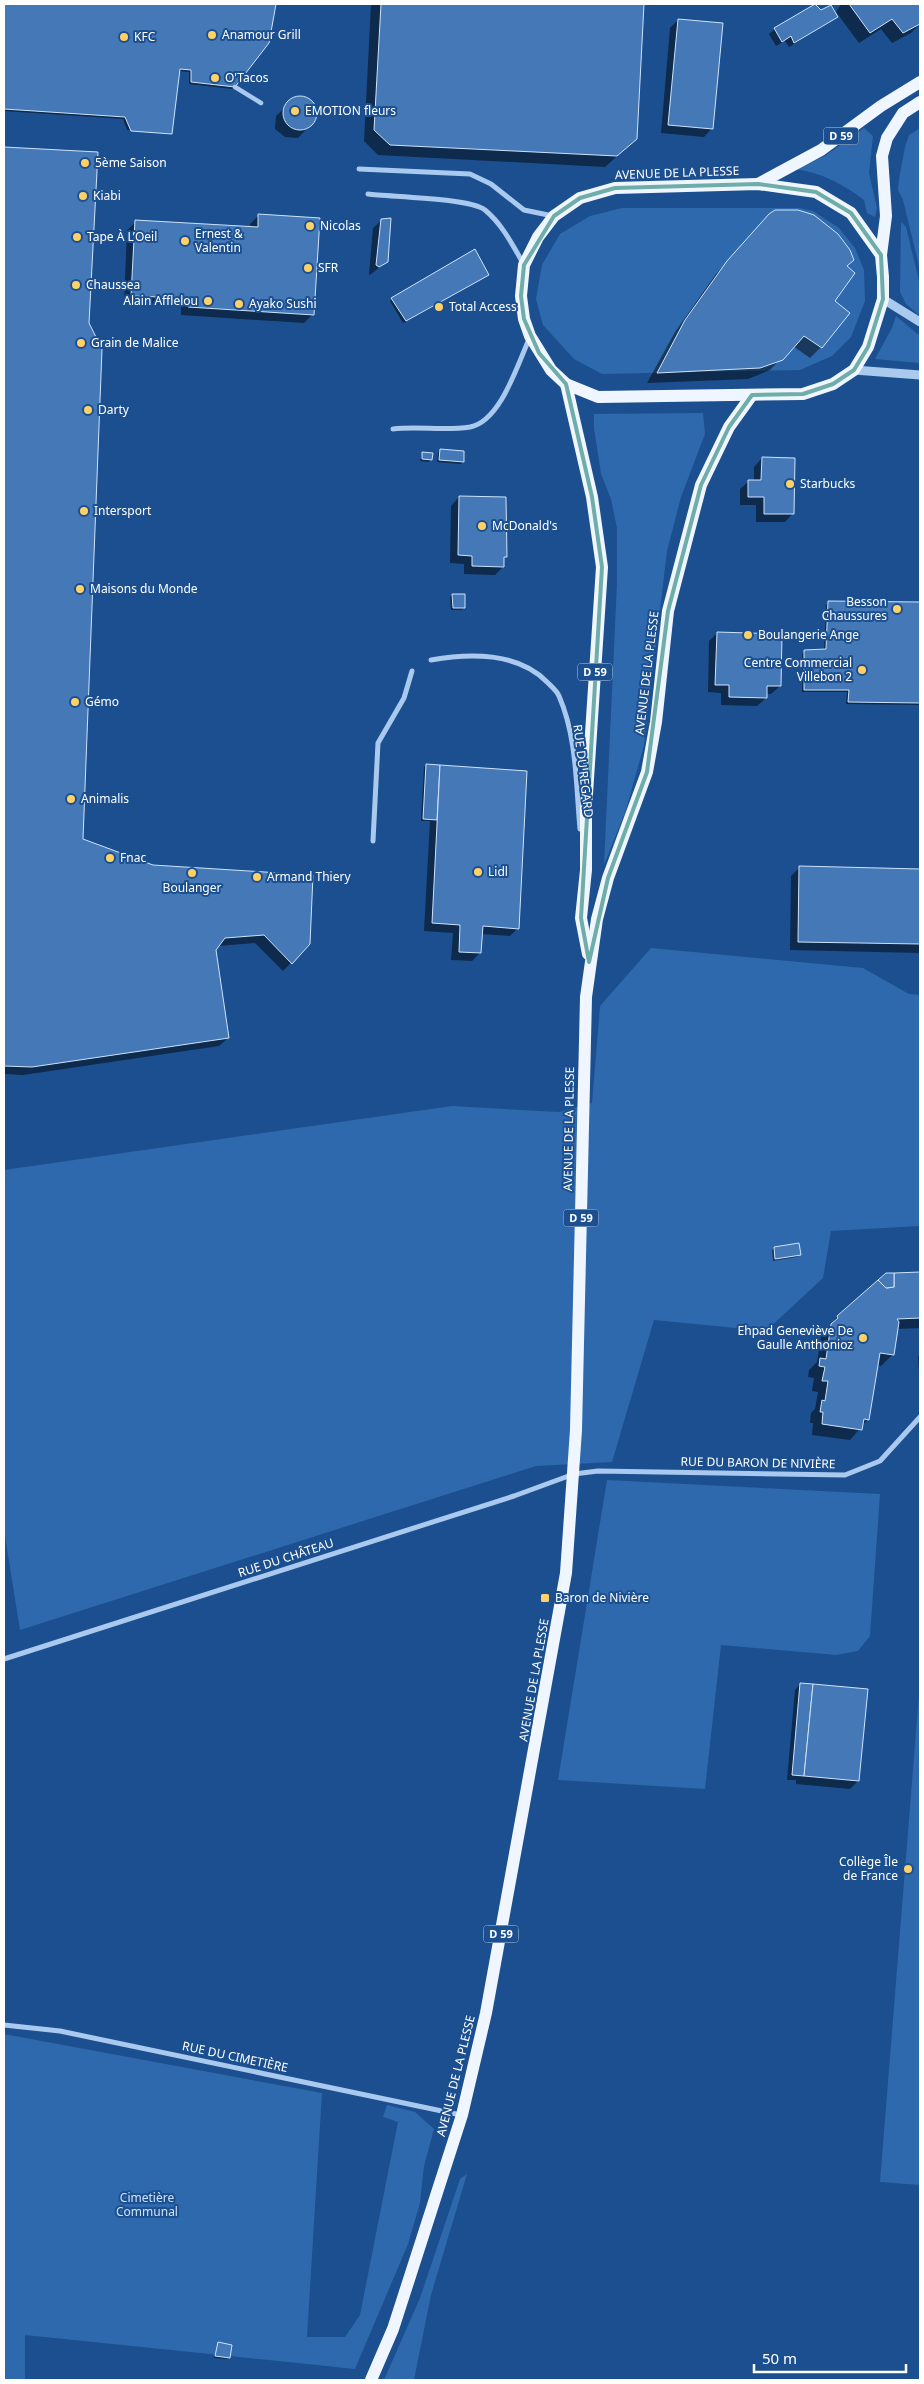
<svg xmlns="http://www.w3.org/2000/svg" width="924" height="2384" font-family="'Noto Sans',sans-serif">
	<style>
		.green { fill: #2e69ad }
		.shadow { fill: #0007 }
		.building { fill: #4478b7; stroke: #cfe3fa }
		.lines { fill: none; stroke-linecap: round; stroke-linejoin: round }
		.pedestrian { stroke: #a9c9ee; stroke-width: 4.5 }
		.minor { stroke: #a9c9ee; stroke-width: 5 }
		.tertiary { stroke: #a9c9ee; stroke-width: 9 }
		.primary { stroke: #f0f6ff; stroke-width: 12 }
		.marked { fill: none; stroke: #6fada8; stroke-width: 4; stroke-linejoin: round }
		.poi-dot { fill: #ffd166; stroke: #1b4f8f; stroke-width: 2 }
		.labels { text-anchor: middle; stroke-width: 4; stroke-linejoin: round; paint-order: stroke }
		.shield { fill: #1b4f8f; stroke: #bbcadd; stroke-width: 1 }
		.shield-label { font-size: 11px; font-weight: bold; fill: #fff }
		.poi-label { font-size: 12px; fill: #fff; stroke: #1b4f8f; text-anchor: start }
		.street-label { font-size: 12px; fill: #fff; stroke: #1b4f8f }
		.park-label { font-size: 12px; fill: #cfe3fa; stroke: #1b4f8f }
	</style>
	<rect width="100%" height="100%" fill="#1b4f8f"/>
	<g class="green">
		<path d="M864,128L873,136L869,173L877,208L875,217L867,213L864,200C843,184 822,173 795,169L825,156Z"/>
		<path d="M920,128V270L903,200L898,190L899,179L905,147L909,135Z"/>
		<path d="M622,208H799L813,211L839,228L855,248L864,270L865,301L851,337L832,356L800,370L602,374L574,359L543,325L536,299L542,265L560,234L590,216Z"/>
		<path d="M901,222L906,227L920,285V316L906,304L900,292Z"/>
		<path d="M896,316L920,336V363L875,359L892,328Z"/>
		<path d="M703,413L705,434L681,497L667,551L644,745L626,810L604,865L617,583V528L611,499L601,474L594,428V414Z"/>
		<path d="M651,948L863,968L909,994L920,995V1226L831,1231L823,1278L766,1331L654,1320L612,1462L536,1466L20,1630L4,1530V1170L452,1106L559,1112L592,1103L600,1006Z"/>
		<path d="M607,1480L880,1494L870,1636L858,1651L836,1655L721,1645L705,1789L558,1780Z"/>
		<path d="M920,1682V2185L880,2182Z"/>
		<path d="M4,2034L322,2093L307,2337H345L360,2315L398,2122L383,2117L387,2105L415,2112L434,2129L424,2166L420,2203L408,2244L355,2369L25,2335V2380H4Z"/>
		<path d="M467,2174L431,2295L414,2380H384L420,2298L460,2179Z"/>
	</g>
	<g class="shadow">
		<path d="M4,4H274L268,43L232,89L189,84V72L178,71L170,133L127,130L123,119L4,111Z"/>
		<path d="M371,4H643L636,139L605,167L378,155L364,141Z"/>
		<path d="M841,4H920V24L911,33L892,43L881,29L859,43L836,12Z"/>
		<path d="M816,5L820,12L837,17L789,47L785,41L776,46L769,34L775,29Z"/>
		<path d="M678,20L712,128L704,137L661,133L670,28Z"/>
		<path d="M295,98H307L317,107L315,120L298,138L285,137L275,129L276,116Z"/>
		<path d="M4,148L97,153L88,323L82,840L309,944L283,971L255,943L218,946L215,950L228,1038L219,1046L23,1075L4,1074Z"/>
		<path d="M259,215L313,314L304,323L181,315V306L124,303L127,230L136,222L251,228L250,224Z"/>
		<path d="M770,215L845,266L821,347L810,358L793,346L770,370L748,379L647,383L675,332L716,274Z"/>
		<path d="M382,220L386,262L370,275L369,274L373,228Z"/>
		<path d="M485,277L403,323L390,301L392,299Z"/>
		<path d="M440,450L463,462L461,464L437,462L438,453Z"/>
		<path d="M422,454L431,459L429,462L420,461Z"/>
		<path d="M762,458L793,513L785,522H756V505H740V489L749,481H754V467Z"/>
		<path d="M459,497L505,556L502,559L503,567L495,575L464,574V564L450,563L451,506Z"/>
		<path d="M452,595L464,608L462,610H451L450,597Z"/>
		<path d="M829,603H920V705L846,704L847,692H802V654L804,652L824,650L826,605Z"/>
		<path d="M717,633L780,686L771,694H766V698L757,706L721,705V693L708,692L709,641Z"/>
		<path d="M426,765L526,772L518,928L510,936L481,934L480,953L472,961L451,960L453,933L424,931L430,821H421L424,767Z"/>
		<path d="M799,868L920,871V953L790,950L791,876Z"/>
		<path d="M774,1248L800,1254L797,1257L773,1261L772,1250Z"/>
		<path d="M920,1273V1328L897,1329L892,1355L881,1366L877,1365L868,1419L850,1440L812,1435L813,1423H810L811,1413L815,1409L818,1392L812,1391L814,1378L808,1377L809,1370L817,1362L821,1336L837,1317L886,1274Z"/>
		<path d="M920,1355V1388L918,1357Z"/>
		<path d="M800,1684L858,1781L850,1789L796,1784V1780H787L795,1690Z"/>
		<path d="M219,2344L229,2357L227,2359L214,2358Z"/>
	</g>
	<g class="building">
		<path d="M4,4H276L269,43L235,87L191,82V70L180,69L172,134L131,131L125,117L4,109Z"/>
		<path d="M381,4H644L637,139L617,156L390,145L374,130Z"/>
		<path d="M815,4L821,10L831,5L838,17L794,43L791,36L782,42L774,28Z"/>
		<path d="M849,4H920V24L903,33L892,19L870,33Z"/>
		<path d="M678,19L723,23L713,129L668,125Z"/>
		<circle cx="300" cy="113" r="17"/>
		<path d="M4,147L98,152L89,323L102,349L83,839L153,865L313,875L310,944L292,964L264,935L225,938L216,950L229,1038L32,1067L4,1066Z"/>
		<path d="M775,210H798L814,215L838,234L850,250L854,260L847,266L855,273L835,301L850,313L822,348L804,336L783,360L760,368L657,373L685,320L727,261L769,214Z"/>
		<path d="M258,214L320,218L314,315L188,307V298L131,296L135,220L258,227Z"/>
		<path d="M391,218L388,262L379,267L376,265L381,219Z"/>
		<path d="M475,249L489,275L406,321L391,298Z"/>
		<path d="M440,449L464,451V462L439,460Z"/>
		<path d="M422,452L433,453L432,460L422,459Z"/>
		<path d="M762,457L795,458L794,514H764V497H748V480H761Z"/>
		<path d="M459,496L506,497L507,557H504V567L472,566V556L458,555Z"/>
		<path d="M452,594H465V608H453Z"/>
		<path d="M828,601L920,602V703L848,702L849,690H804V650L826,649Z"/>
		<path d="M717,632L782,634L781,686H767V698L729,697V685H715Z"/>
		<path d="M426,764L440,765L437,820L423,819Z"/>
		<path d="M440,765L527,771L519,929L483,926L481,953L459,952L460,925L432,923Z"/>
		<path d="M799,866L920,869V944L798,942Z"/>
		<path d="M799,1243L801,1255L775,1259L774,1247Z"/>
		<path d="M920,1272V1318L897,1319L899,1322L894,1355L880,1353L869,1420L864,1419L862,1430L822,1424L823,1412H820L822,1400L825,1401L828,1381H822L825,1367L819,1366L820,1358L826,1359L831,1324L838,1318L837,1316L878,1280L886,1288L894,1287V1273Z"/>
		<path d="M886,1273H894V1287L886,1288L878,1280Z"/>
		<path d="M800,1683L813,1684L804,1776L792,1775Z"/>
		<path d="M813,1684L868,1689L859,1781L804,1776Z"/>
		<path d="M218,2342L232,2345L230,2358L215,2356Z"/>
	</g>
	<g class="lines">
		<path class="pedestrian" d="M235,87L261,103"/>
		<g class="minor">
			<path d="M359,169L470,174L491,184L524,210L553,216"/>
			<path d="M368,194C392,197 469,198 485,210C502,224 512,244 523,263"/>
			<path d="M393,429C418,426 445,431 470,427C501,421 518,363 530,337"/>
			<path d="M431,660C469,653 518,652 547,682C551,686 557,691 559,696C577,737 576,786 580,829"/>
			<path d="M373,841L378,743L404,698L412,671"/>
			<path d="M4,1659L514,1496L574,1474L598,1471L845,1475L880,1461L920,1417"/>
			<path d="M4,2025L60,2031L461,2115"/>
		</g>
		<g class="tertiary">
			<path d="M883,299L920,322"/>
			<path d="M854,370L920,375"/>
		</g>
		<g class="primary">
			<path d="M758,184L816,192L851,213L881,255L883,277V299L868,347L854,370L833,384L803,394L598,397L566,384L551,370L530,336L524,319L521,296L524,265L538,237L554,216L580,198L615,188Z"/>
			<path d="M758,184L821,150L881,106L920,82"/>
			<path d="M881,255L886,216L882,156L887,138L903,113L920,102"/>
			<path d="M566,384L592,497L602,567L586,809V870L581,918L588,954"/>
			<path d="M371,2380L393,2329L462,2115L486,2013L566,1573L576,1430L586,997L597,919L608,878L647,772L656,722L668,611L701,485L729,427L752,395"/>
		</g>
	</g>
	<path class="marked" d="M758,184L816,192L851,213L881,255L883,299L868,347L854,370L833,384L803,394L752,395L729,427L701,485L668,611L647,772L608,878L589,962L581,918L602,567L592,497L566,384L539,353L524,319L521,296L524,265L554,216L580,198L615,188Z"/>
	<g class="poi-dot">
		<circle cx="212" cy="35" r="5"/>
		<circle cx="124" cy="37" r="5"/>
		<circle cx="215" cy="78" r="5"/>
		<circle cx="295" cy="111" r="5"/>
		<circle cx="85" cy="163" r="5"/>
		<circle cx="83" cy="196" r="5"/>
		<circle cx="310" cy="226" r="5"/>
		<circle cx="77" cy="237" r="5"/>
		<circle cx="185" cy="241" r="5"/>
		<circle cx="308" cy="268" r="5"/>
		<circle cx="76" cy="285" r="5"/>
		<circle cx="208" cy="301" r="5"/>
		<circle cx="239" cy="304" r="5"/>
		<circle cx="439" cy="307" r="5"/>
		<circle cx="81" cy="343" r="5"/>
		<circle cx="88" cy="410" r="5"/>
		<circle cx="790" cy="484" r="5"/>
		<circle cx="84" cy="511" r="5"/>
		<circle cx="482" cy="526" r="5"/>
		<circle cx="80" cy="589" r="5"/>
		<circle cx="897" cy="609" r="5"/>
		<circle cx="748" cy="635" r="5"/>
		<circle cx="862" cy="670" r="5"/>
		<circle cx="75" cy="702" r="5"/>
		<circle cx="71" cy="799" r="5"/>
		<circle cx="110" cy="858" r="5"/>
		<circle cx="478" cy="872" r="5"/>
		<circle cx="192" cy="873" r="5"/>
		<circle cx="257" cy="877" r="5"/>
		<circle cx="863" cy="1338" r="5"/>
		<rect x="540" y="1593" width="10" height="10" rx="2.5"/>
		<circle cx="908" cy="1869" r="5"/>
	</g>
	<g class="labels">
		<g class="shield">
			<rect x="823.5" y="127.5" width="35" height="17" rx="4"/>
			<rect x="577.5" y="663.5" width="35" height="17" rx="4"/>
			<rect x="563.5" y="1209.5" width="35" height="17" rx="4"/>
			<rect x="483.5" y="1925.5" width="35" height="17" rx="4"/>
		</g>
		<g class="shield-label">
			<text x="841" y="140">D 59</text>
			<text x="595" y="676">D 59</text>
			<text x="581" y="1222">D 59</text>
			<text x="501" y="1938">D 59</text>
		</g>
		<g class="poi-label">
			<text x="222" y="39">Anamour Grill</text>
			<text x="134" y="41">KFC</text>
			<text x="225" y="82">O'Tacos</text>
			<text x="305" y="115">EMOTION fleurs</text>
			<text x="95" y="167">5ème Saison</text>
			<text x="93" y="200">Kiabi</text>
			<text x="320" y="230">Nicolas</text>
			<text x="195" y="238">Ernest &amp;<tspan x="195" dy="14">Valentin</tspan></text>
			<text x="87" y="241">Tape À L’Oeil</text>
			<text x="318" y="272">SFR</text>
			<text x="86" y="289">Chaussea</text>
			<text x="198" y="305" text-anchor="end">Alain Afflelou</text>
			<text x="249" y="308">Ayako Sushi</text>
			<text x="449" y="311">Total Access</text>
			<text x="91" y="347">Grain de Malice</text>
			<text x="98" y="414">Darty</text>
			<text x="800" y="488">Starbucks</text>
			<text x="94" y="515">Intersport</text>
			<text x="492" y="530">McDonald's</text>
			<text x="90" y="593">Maisons du Monde</text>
			<text x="887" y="606" text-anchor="end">Besson<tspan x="887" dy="14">Chaussures</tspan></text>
			<text x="758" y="639">Boulangerie Ange</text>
			<text x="852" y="667" text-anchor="end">Centre Commercial<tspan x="852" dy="14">Villebon 2</tspan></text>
			<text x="85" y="706">Gémo</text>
			<text x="81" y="803">Animalis</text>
			<text x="120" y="862">Fnac</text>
			<text x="488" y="876">Lidl</text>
			<text x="267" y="881">Armand Thiery</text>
			<text x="192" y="892" text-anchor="middle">Boulanger</text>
			<text x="853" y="1335" text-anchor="end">Ehpad Geneviève De<tspan x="853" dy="14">Gaulle Anthonioz</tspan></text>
			<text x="555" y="1602">Baron de Nivière</text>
			<text x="898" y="1866" text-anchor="end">Collège Île<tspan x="898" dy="14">de France</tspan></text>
		</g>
		<g class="street-label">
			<text transform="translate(677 173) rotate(-2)" y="4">AVENUE DE LA PLESSE</text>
			<text transform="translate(647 673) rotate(-83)" y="4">AVENUE DE LA PLESSE</text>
			<text transform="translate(583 771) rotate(83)" y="4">RUE DU REGARD</text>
			<text transform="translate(569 1129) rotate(-89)" y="4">AVENUE DE LA PLESSE</text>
			<text transform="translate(758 1463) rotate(1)" y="4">RUE DU BARON DE NIVIÈRE</text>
			<text transform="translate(286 1558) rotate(-18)" y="4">RUE DU CHÂTEAU</text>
			<text transform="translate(534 1680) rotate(-80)" y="4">AVENUE DE LA PLESSE</text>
			<text transform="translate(235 2057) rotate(12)" y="4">RUE DU CIMETIÈRE</text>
			<text transform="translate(456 2076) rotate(-76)" y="4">AVENUE DE LA PLESSE</text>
		</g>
		<g class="park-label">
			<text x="147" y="2202">Cimetière<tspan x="147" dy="14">Communal</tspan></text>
		</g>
	</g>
	<rect width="924" height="2384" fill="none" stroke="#ffffff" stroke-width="10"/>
	<path d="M754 2364v8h152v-8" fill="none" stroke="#ffffff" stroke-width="2.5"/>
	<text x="762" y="2364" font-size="15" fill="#ffffff" stroke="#1b4f8f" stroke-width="4" paint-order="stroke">50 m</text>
</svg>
